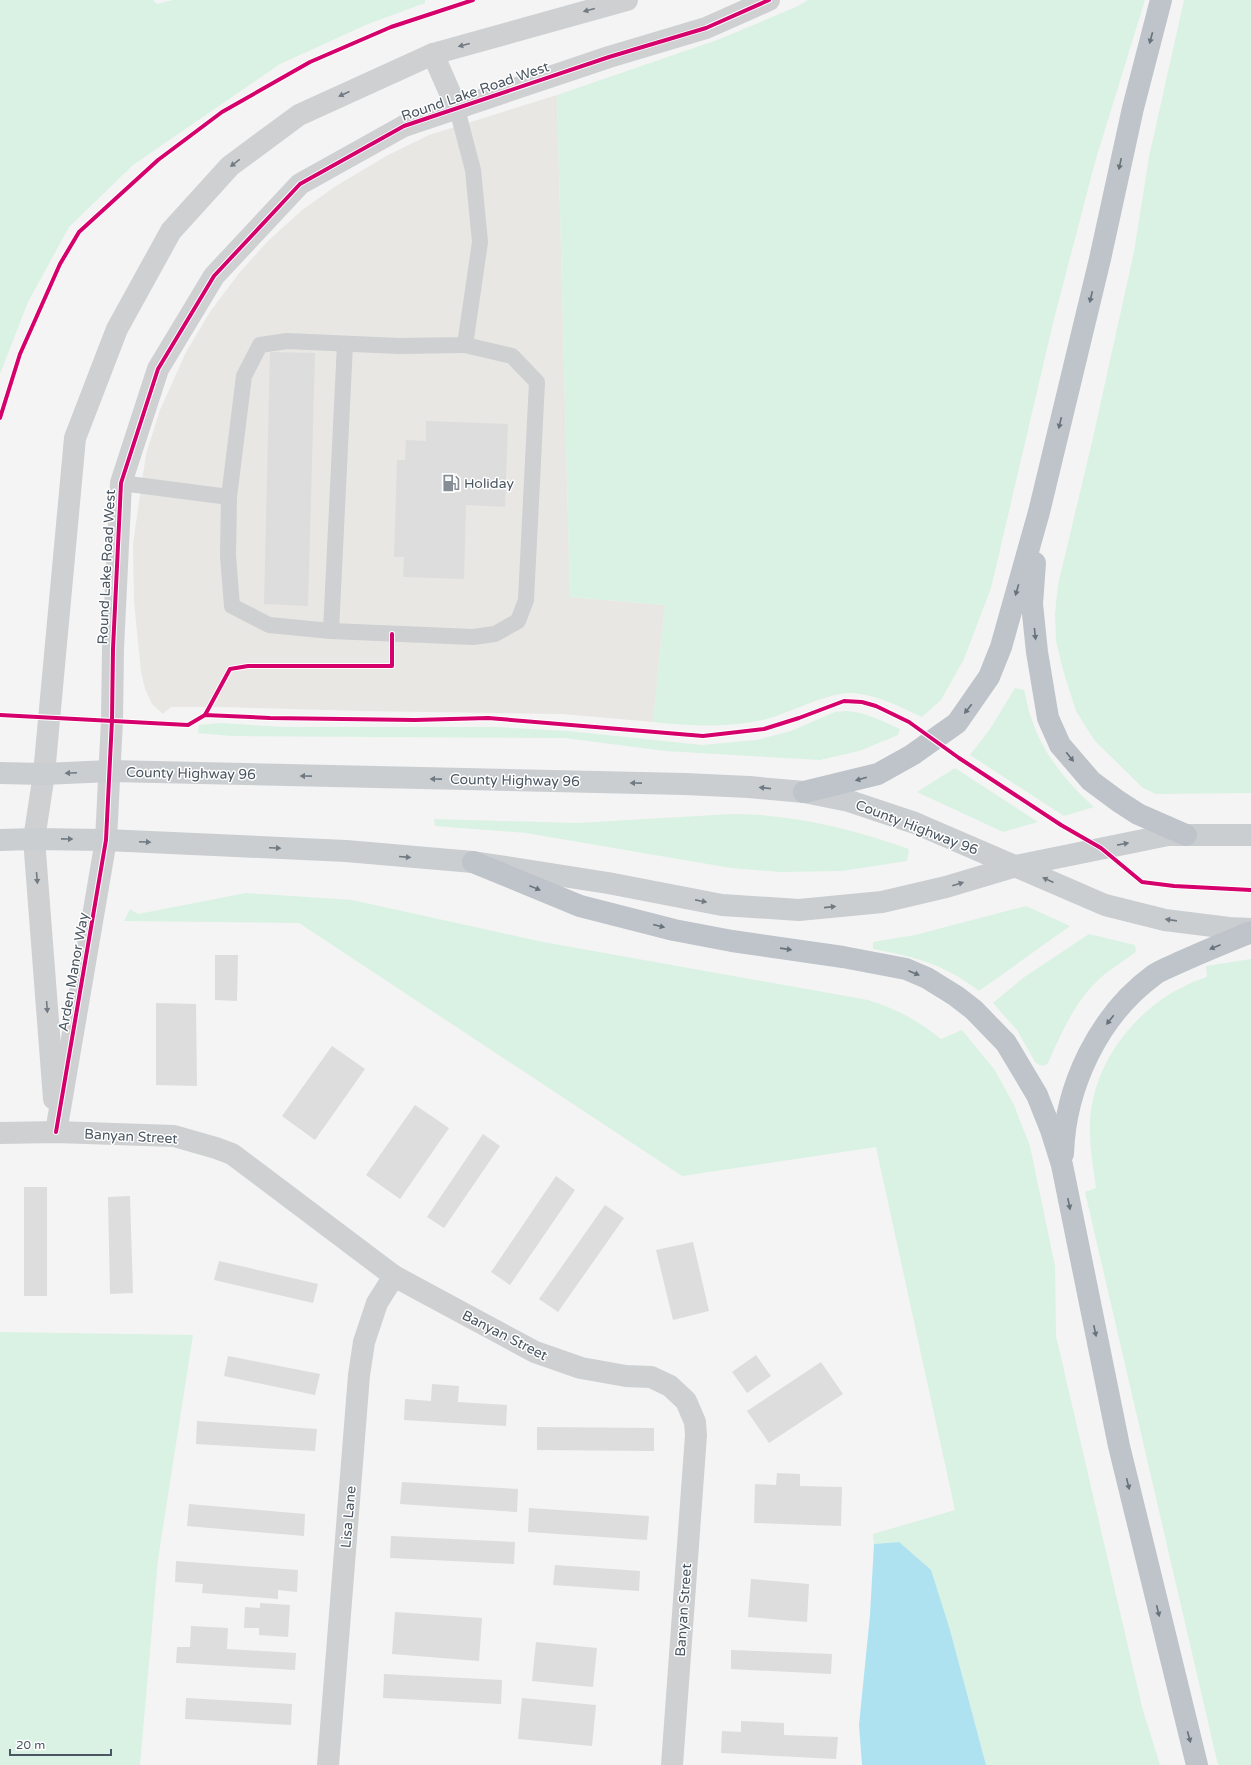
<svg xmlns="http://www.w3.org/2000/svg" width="1251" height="1765" font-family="'Varela Round',sans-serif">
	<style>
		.commercial { fill: #e8e7e3 }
		.green { fill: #d9f2e3 }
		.water { fill: #aee2f0 }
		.building { fill: #ddddde }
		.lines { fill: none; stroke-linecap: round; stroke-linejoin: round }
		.service { stroke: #ced0d2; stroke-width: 16 }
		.minor { stroke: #ced0d2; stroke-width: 22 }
		.primary { stroke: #caced1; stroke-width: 22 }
		.motorway { stroke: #bec4c9; stroke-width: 22 }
		.cycleway-casing { stroke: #fff; stroke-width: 6 }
		.cycleway { stroke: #d6006c; stroke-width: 4 }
		.oneway { fill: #727b83 }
		.oneway2 { fill: #67727b }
		.oneway3 { fill: #707a83 }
		.labels { text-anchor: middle; stroke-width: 3; stroke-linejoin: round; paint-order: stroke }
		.street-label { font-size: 14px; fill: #4a5661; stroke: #fff }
		.poi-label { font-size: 14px; fill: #4a5661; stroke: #fff; text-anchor: start }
	</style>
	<rect width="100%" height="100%" fill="#f4f4f4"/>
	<path class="commercial" d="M557,95L570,597L665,605L653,722L562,714L362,711L218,707H171L163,714L152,704L145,689L141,672L134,602L133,544L146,454L160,410L186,352L210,312L240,272L267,242L302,210L336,186L388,155L429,135Z"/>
	<g class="green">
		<path d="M0,0H153L157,4L173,0H425V3L368,24L280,64L133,165L69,227L28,302L0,374Z"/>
		<path d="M808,0H1145L1095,162L1053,323L991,588L964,659L941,700L922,717C900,707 878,695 853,693C829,691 788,714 763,720C726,728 690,726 653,722L665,605L570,597L557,95L720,39L798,6Z"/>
		<path d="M1184,0H1251V793L1156,794L1143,788L1095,741L1076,711L1063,670L1056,641L1055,614L1058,585L1092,442L1134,252L1149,157Z"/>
		<path d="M1015,688L1024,690C1027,700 1028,711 1032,720C1043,754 1068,784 1094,807L1064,816L970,755L990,729Z"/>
		<path d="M846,711C865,712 882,721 900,729L898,735L859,751L820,760L665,751L565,738L231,736L198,733L199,725L220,723L283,727H496L568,731L702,745L756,740L791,731L835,712Z"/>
		<path d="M955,768L1038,822L1003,832L917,792Z"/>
		<path d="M732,814C792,814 852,829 909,849L907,861L842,871L780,872L731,868L526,833L435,826L434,819L577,823Z"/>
		<path d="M246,893L352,900L543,942L868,1000C897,1009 917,1020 941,1039L962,1030L994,1069L1014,1105L1030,1146L1055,1266L1056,1336L1142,1707L1160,1765H986L950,1630L899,1542L874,1544L873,1534L955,1510L876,1147L682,1176L299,923L124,921L130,909L138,914Z"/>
		<path d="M1026,906L1070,926L979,991C944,964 916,957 873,949V942L915,935Z"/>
		<path d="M1089,934L1135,945L1136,952C1126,959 1116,966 1106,973C1077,997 1063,1029 1048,1063C1043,1067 1040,1066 1035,1062L1017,1030L993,1003L1023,978Z"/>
		<path d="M1251,959V1765H1218L1085,1192L1096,1188C1093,1165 1089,1144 1090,1121C1094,1055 1146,996 1207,977L1206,966Z"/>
		<path d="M0,1332L193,1335L158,1559L140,1765H0Z"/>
	</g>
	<path class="water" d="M899,1542L931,1570L950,1630L986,1765H862L859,1725L870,1615L874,1544Z"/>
	<g class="building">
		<path d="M270,352L315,353L308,606L264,604Z"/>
		<path d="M426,421L508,424L505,507L466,505L464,579L403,577L404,557H394L397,460H405L406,440L426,441Z"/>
		<path d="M215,955H238L237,1001L215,1000Z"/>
		<path d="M156,1003L196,1004L197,1086L156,1085Z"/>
		<path d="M332,1046L365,1069L315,1140L282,1116Z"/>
		<path d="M415,1105L449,1128L400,1199L366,1175Z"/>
		<path d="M483,1134L500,1146L444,1228L427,1217Z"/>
		<path d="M556,1176L575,1190L510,1285L491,1272Z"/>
		<rect x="24" y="1187" width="23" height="109"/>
		<path d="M130,1196L133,1293L110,1294L108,1197Z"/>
		<path d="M605,1205L624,1218L558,1312L539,1299Z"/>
		<path d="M693,1242L709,1311L673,1320L656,1250Z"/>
		<path d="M219,1261L318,1284L313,1303L214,1280Z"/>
		<path d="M756,1355L771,1376L747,1393L732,1372Z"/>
		<path d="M228,1356L320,1374L315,1395L224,1376Z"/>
		<path d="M821,1362L843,1394L769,1443L747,1411Z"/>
		<path d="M432,1384L459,1386L458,1402L507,1405L506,1426L404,1420L405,1399L431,1401Z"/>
		<path d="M197,1421L317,1429L315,1451L196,1444Z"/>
		<path d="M537,1427L654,1428V1451L537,1450Z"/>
		<path d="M777,1473L800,1474V1486L842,1487L841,1526L754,1523L755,1484L776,1485Z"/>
		<path d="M402,1482L518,1489L517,1512L400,1504Z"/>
		<path d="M189,1504L305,1514L304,1536L187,1526Z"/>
		<path d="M529,1508L649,1516L647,1540L528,1532Z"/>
		<path d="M391,1536L515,1542L514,1564L390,1558Z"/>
		<path d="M176,1561L298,1570L297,1592L278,1590V1599L202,1593L203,1584L175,1582Z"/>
		<path d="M555,1565L640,1571L639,1591L553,1585Z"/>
		<path d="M751,1579L809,1584L807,1622L748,1617Z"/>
		<path d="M260,1603L290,1605L288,1637L259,1635V1628H244L245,1607L260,1608Z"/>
		<path d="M395,1612L482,1618L479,1661L392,1654Z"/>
		<path d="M191,1626L228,1628L227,1649L296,1653L295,1670L176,1663L177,1647H190Z"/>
		<path d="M536,1642L597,1648L593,1687L532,1681Z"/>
		<path d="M731,1650L832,1654L831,1674L731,1669Z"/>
		<path d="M384,1674L502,1680L501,1704L383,1698Z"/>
		<path d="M186,1698L292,1704L291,1725L185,1719Z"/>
		<path d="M522,1698L596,1705L592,1746L518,1739Z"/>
		<path d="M741,1721L784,1723V1735L838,1737L836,1759L721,1753L722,1731L741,1732Z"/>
	</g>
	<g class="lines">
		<g class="service">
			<path d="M121,483L229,497L244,376L260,345L287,341L399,346L465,345L480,242L473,170L457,109"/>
			<path d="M229,497L228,556L232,606L269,625L331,631L473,637L495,634L518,621L526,600L537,382L512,356L465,345"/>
			<path d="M331,631L345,344"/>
		</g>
		<g class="minor">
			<path d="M433,54L457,109"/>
			<path d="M54,1099L34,839L44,774L75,438L117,329L171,231L230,166L299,115L433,54L627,0"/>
			<path d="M56,1132L106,840L112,720L113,649L121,483L158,369L214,276L300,184L404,126L609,57L706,28L769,0"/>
			<path d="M0,1133L56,1132L174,1136L216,1148L232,1154L394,1276L535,1352L581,1368L626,1376L651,1377L670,1386L686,1401L695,1422L696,1435L672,1765"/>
			<path d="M328,1765L359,1375L364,1342L377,1303L394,1276"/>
		</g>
		<g class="primary">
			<path d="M0,773L44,774L110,771L685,784L749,787L804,792L849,801L915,823L1105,905L1165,920L1229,928L1251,929"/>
			<path d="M0,840L34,839L106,840L346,851L473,862L608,883L722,905L799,910L882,902L946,887L1016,866L1168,835H1251"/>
		</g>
		<g class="motorway">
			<path d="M1035,563L1032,604L1037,652L1048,718L1060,745L1091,781L1118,801L1138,814L1186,835"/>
			<path d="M804,792L878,774L912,755L957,723L989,677L1001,647L1039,512L1100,259L1133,108L1161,0"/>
			<path d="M473,862L580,906L674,930L732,941L843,957L906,969L927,978L956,996L974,1010L1006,1043L1037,1095L1051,1130L1062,1165L1119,1446L1197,1765"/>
			<path d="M1063,1154C1065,1087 1098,1016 1154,975C1161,970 1170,967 1178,963C1202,952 1227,942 1251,932"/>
		</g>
		<g class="cycleway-casing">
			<g id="cycleway">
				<path d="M0,418L20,354L60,264L79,232L158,160L222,112L310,62L391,27L473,0"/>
				<path d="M0,715L188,725L205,715L270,718L415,720L488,718L703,736L764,729L799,718L844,701L862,702L876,706L909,722L959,758L1061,825L1101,848L1142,882L1174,886L1251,890"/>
				<path d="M205,715L230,669L248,666H392V634"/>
				<path d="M56,1132L106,840L112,720L113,649L121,483L158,369L214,276L300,184L404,126L609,57L706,28L769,0"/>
			</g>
		</g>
		<use href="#cycleway" class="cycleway"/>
	</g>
	<defs><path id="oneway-solid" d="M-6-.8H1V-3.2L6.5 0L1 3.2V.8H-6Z"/></defs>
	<g class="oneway">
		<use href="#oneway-solid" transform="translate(589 10) rotate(165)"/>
		<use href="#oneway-solid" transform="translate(464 45) rotate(165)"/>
		<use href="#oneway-solid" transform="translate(344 94) rotate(155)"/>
		<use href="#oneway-solid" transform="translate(235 163) rotate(142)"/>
		<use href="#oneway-solid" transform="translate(37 878) rotate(85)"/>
		<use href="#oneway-solid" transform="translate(47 1007) rotate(86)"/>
	</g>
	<g class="oneway2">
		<use href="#oneway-solid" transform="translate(1151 38) rotate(105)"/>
		<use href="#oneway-solid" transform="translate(1120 164) rotate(102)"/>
		<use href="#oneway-solid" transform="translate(1091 297) rotate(103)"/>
		<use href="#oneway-solid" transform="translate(1060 423) rotate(103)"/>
		<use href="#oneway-solid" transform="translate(1017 590) rotate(106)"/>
		<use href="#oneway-solid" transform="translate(1035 634) rotate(84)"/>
		<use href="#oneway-solid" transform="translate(968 709) rotate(128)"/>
		<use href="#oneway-solid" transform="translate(1070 757) rotate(51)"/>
		<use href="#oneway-solid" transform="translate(861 779) rotate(164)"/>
		<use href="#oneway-solid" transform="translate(535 888) rotate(22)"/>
		<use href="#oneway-solid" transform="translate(659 926) rotate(14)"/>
		<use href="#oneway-solid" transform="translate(1215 947) rotate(157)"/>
		<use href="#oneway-solid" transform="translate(786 949) rotate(8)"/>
		<use href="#oneway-solid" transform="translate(914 973) rotate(23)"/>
		<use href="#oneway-solid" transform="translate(1110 1020) rotate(128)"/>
		<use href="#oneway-solid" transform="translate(1069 1204) rotate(79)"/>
		<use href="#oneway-solid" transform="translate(1095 1331) rotate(78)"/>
		<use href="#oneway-solid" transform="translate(1128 1484) rotate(76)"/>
		<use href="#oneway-solid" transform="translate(1158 1611) rotate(76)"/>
		<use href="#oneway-solid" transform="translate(1189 1737) rotate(75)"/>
	</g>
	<g class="oneway3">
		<use href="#oneway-solid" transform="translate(71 773) rotate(178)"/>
		<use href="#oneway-solid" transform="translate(306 776) rotate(-179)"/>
		<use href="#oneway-solid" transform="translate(436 779) rotate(-179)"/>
		<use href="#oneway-solid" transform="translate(636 783) rotate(-179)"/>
		<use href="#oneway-solid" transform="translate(765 788) rotate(-174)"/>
		<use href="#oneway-solid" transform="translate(67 839) rotate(1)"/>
		<use href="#oneway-solid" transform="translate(145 842) rotate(3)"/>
		<use href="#oneway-solid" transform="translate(1123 844) rotate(-11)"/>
		<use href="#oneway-solid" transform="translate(275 848) rotate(3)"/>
		<use href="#oneway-solid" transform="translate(405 857) rotate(5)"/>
		<use href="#oneway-solid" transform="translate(1048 880) rotate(-156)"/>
		<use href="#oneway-solid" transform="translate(958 884) rotate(-17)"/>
		<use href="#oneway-solid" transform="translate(701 901) rotate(11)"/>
		<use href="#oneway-solid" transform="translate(830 907) rotate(-6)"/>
		<use href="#oneway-solid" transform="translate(1171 920) rotate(-172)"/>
	</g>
	<defs>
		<g id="fuel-bare" transform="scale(1.38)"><path d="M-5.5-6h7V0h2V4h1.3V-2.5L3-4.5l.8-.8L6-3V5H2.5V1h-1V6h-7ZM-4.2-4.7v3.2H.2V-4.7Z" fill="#868d94" stroke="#fff" stroke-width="2.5" paint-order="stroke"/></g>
	</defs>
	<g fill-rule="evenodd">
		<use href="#fuel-bare" x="451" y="483"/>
	</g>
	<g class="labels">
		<g class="street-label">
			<text transform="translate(475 91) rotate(-19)" y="5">Round Lake Road West</text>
			<text transform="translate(106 567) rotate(-87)" y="5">Round Lake Road West</text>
			<text transform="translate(191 773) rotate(1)" y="5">County Highway 96</text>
			<text transform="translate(515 780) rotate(1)" y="5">County Highway 96</text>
			<text transform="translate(917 827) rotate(21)" y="5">County Highway 96</text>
			<text transform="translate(73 972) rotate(-80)" y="5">Arden Manor Way</text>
			<text transform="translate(131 1136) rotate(3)" y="5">Banyan Street</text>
			<text transform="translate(505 1335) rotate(27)" y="5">Banyan Street</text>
			<text transform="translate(348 1517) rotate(-85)" y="5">Lisa Lane</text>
			<text transform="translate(683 1610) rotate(-86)" y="5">Banyan Street</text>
		</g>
		<g class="poi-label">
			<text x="464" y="488">Holiday</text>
		</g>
	</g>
	<path d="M10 1749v6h101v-6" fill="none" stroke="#4a5661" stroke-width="2"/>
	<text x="16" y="1749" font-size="12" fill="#4a5661" stroke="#ffffff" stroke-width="3" paint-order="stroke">20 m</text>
</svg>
